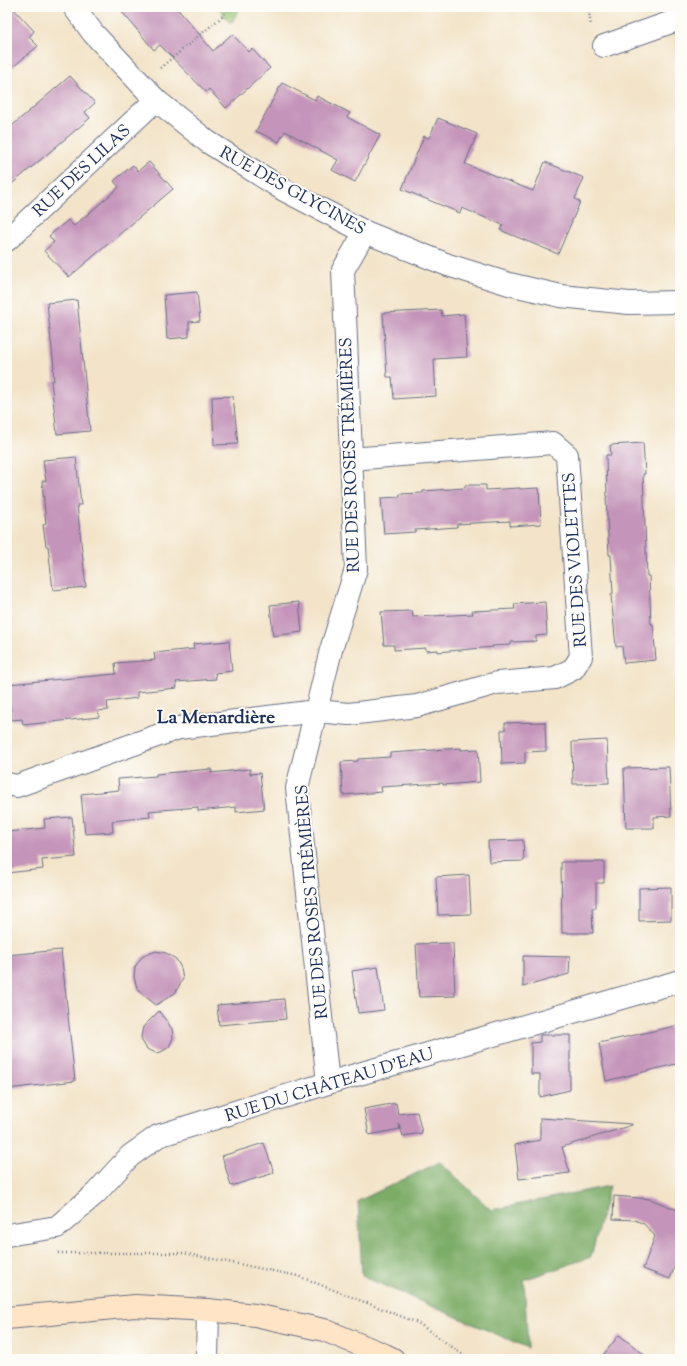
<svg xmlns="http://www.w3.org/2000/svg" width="687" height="1366" font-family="'Sorts Mill Goudy',serif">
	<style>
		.green { fill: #9ac774; stroke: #5a7b69 }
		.forest { fill: #7bac66; stroke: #4b6e62 }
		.building { fill: #c494ba }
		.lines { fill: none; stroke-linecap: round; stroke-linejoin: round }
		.street-casing { stroke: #676e83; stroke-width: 24 }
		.secondary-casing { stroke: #676e83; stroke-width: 24 }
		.path { stroke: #676e83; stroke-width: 2.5; stroke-dasharray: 1 3; stroke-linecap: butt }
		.street { stroke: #fff; stroke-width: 22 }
		.secondary { stroke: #ffe4c6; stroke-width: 22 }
		.labels { text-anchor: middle; stroke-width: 4; stroke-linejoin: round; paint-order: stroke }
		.street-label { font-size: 17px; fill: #1b2f5e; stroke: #fdfcf7 }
		.quarter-label { font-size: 19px; font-weight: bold; fill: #1b2f5e; stroke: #fdfcf7 }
	</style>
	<rect width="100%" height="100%" fill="#fdfcf7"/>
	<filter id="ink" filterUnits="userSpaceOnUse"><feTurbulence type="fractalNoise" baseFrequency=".025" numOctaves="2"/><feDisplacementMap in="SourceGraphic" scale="8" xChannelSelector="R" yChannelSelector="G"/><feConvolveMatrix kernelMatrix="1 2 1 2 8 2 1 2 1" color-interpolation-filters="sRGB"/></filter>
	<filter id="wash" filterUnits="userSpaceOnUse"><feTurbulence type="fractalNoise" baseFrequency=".012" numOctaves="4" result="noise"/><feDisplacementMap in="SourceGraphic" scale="16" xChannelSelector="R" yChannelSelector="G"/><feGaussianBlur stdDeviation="0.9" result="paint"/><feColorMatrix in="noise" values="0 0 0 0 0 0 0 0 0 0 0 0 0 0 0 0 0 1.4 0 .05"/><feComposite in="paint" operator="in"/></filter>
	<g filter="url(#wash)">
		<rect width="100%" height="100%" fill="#f3e4c9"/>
		<path class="green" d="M218,7H240L231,24Z"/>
		<path class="forest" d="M440,1162L491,1210L609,1186L591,1257L524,1280L528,1348L362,1276L358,1201Z"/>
		<g id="blocks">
			<g class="building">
				<path d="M7,7H12L34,31L29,37L38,46L7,72Z"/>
				<path d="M118,7H176L213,51L232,34L249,52L252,49L270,68L226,108L209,89L206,92L160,45L154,50Z"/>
				<path d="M70,76L95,103L85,112L90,118L7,188V130Z"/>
				<path d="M282,83L315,100L317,96L350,113L347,117L380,135L355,182L332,170L338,160L285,131L279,142L256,131Z"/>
				<path d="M438,118L477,134L465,164L533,191L545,162L584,178L575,199L580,202L558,254L500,230L503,225L462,208L460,213L402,189L424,136L429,138Z"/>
				<path d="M149,162L173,189L69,277L44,251L54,242L49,236L68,220L74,226L109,196L119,187L114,181L133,165L138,171Z"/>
				<path d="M197,292L200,321L189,322V337L167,339L164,295Z"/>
				<path d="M77,300L90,431L57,434L51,381H54L53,368H54L47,303Z"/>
				<path d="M441,310L442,316L464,314L467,357L434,359L436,396L394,399L392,377H387L383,313Z"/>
				<path d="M233,396L238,444L214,445L212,397Z"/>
				<path d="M643,443L645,474H643L647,576H649L651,624H653L656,660L624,663L622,646L616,647L611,595L613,594L611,555H609L606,497H607L606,455H611L610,445Z"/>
				<path d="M76,457L81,505H77L86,587L53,590L48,546H46L43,525L46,524L42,481H46L43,460Z"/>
				<path d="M465,485H486V490L520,488V489L539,488L541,524L510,526V521L457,524V527L415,530V532L384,534L381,498L400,497V494L423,493V491L465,488Z"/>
				<path d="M299,602L302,632L273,636L270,605Z"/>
				<path d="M545,602L547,635L536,636V641L511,642V645L492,646L493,647L438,652V650L426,651V648L394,650V645H384L381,612L412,611L413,617L473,614L472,611L515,609L514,604Z"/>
				<path d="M229,641L232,671L215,673L216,679L176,682L177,688L137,692V698L107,702L108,710L98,711L99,717L23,725L22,719L12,720L8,684L116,674L115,663L155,660L154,653L194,649L193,644Z"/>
				<path d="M545,722L546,751L525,752V763L502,764L501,730H505V723Z"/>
				<path d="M607,740L609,783L573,784L572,742Z"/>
				<path d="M461,748V750L478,749L480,782L443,785V783L381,787L382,792L343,795L341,762L358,761V759L390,757V753Z"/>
				<path d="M669,767L671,816L654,817V828H626L624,768Z"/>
				<path d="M211,769V773L250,769V774L260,773L264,809L236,812V807L198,811V807L149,811L150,817L112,821L113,832L85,834L81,794L119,790L118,779L156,776V774Z"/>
				<path d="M72,817L76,857L42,860L43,869L7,873V832L45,828L44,819Z"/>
				<path d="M523,840L524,861L489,862L488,841Z"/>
				<path d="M561,862H604V883H596V908H592L593,933H562Z"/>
				<path d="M469,875L471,914L438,915L436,877Z"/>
				<path d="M671,887V920L639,921V888Z"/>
				<path d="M453,943L455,996L419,997L416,944Z"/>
				<path d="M61,950L75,1081L7,1089V955Z"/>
				<path d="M156,951L166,953L176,959L181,968L183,979L175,993L156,1005L140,992L137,988L134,977L135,967L141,958L145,955Z"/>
				<path d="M523,956L570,957L569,974L523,987Z"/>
				<path d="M378,967L384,1010L358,1013L352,971Z"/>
				<path d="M284,999L286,1019L219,1025L217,1005Z"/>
				<path d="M159,1011L172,1029L173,1038L169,1047L161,1052L156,1053L147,1049L142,1041L141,1037L143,1027Z"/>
				<path d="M680,1025V1063L606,1081L599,1043Z"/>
				<path d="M540,1035H570V1090L540,1097V1074H531V1043L540,1042Z"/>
				<path d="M396,1103L398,1114L417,1112L422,1133L403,1136L399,1124L400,1129L369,1135L364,1109Z"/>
				<path d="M540,1118L632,1124V1125L562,1147L570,1173L519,1179L515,1145L540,1140Z"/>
				<path d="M264,1143L274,1173L231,1186L222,1156Z"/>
				<path d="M614,1196L650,1199L680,1211V1252L670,1279L643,1269L655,1236L644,1224L635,1220L613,1219Z"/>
				<path d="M619,1335L650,1359H600Z"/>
			</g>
		</g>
	</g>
	<g filter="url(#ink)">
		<use href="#blocks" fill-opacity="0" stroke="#676e83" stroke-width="1"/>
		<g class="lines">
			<g class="street-casing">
				<g id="street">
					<path d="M74,7L93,33L156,100L208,142L284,190L365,232L448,265L509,284L561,296L629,303L680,302"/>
					<path d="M604,46L680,19"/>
					<path d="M7,240L156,100"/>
					<path d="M7,784L17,786L179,728L316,711L349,714L417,706L497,683L555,678L573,669L581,657L567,455L553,443L351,459"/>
					<path d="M328,1083L297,788L331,650L356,569L343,270L365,232"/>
					<path d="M7,1235L57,1227L96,1193L130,1156L158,1136L328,1083L680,981"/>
					<path d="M207,1359L208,1310"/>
				</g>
			</g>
			<g class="secondary-casing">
				<path id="secondary" d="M7,1318L135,1306L208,1310L255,1315L324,1330L385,1355L393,1359"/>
			</g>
			<g class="path">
				<path d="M588,7L591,26"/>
				<path d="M160,68L224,15L228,7"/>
				<path d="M58,1253H183L298,1276L418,1323L469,1359"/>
			</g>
			<use href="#street" class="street"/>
			<use href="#secondary" class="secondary"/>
		</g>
	</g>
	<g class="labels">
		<g class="street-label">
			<text transform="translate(81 170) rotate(-43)" y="6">RUE DES LILAS</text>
			<text transform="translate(293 190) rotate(29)" y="6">RUE DES GLYCINES</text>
			<text transform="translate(349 455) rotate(-92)" y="6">RUE DES ROSES TRÉMIÈRES</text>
			<text transform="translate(574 560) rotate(-94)" y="6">RUE DES VIOLETTES</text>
			<text transform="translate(311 902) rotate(-95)" y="6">RUE DES ROSES TRÉMIÈRES</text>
			<text transform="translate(329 1084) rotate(-17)" y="6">RUE DU CHÂTEAU D'EAU</text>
		</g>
		<g class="quarter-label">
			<text x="216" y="723">La Menardière</text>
		</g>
	</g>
	<rect width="687" height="1366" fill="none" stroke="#fdfcf7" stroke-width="24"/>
</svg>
